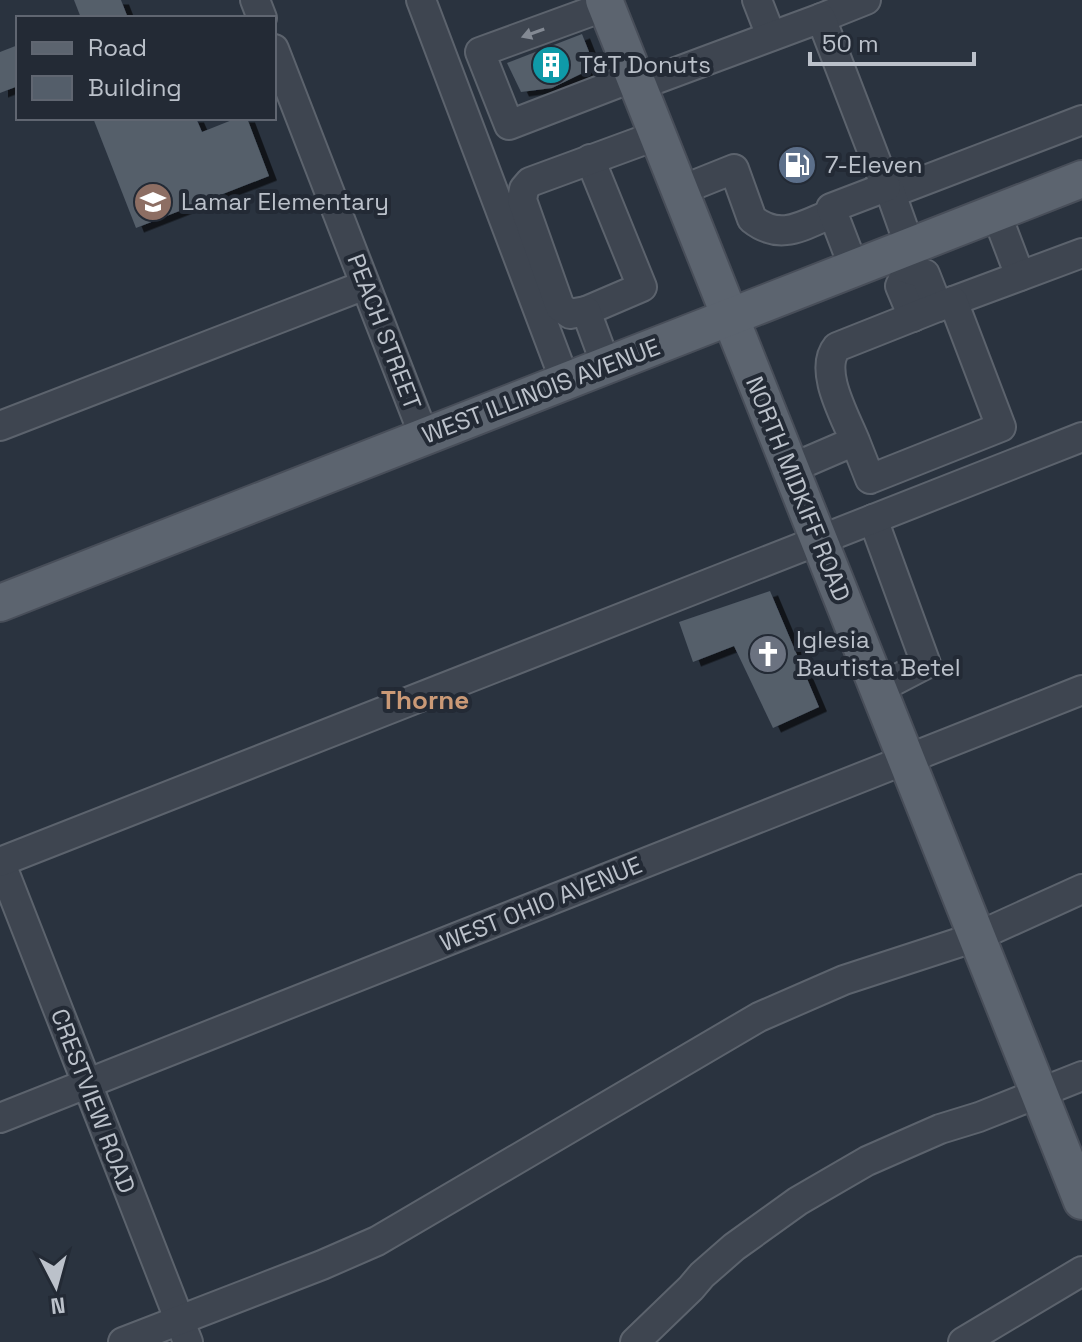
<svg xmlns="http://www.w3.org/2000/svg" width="1082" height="1342" font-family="'Space Grotesk',sans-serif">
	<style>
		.building { fill: #545e6a; filter: url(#shadow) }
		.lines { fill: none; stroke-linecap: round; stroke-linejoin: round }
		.minor-casing { stroke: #5c636d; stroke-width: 32 }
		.major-casing { stroke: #484e59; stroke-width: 40 }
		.minor { stroke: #3e4550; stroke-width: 28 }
		.major { stroke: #5c646f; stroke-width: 36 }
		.oneway { fill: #838993 }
		.labels { text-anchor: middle; stroke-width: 8; stroke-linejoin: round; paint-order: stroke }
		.poi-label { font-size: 24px; fill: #bbc1ca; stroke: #232a35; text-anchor: start }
		.street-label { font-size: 24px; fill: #bbc1ca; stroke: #232a35 }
		.neighbourhood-label { font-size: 26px; font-weight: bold; fill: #ca9976; stroke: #232a35 }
	</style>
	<defs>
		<filter id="shadow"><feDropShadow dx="8" dy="4.5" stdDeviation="0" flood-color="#0009"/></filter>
	</defs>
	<rect width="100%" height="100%" fill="#2a333f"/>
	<g class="building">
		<path d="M74,0H121L128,18H81Z"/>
		<path d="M582,34L595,67L552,88L521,92L507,63Z"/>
		<path d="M18,45V86L0,93V52Z"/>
		<path d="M93,118H196L202,132L237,118H247L269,176L136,228Z"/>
		<path d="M770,591L819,707L773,728L734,646L693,662L679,622Z"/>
	</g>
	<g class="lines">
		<g class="minor-casing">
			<g id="minor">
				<path d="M255,0L262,18"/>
				<path d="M421,0L565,381"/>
				<path d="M757,0L771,36"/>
				<path d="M606,6L480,52L509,125L634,77"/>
				<path d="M821,18L866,0"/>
				<path d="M274,49L424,436"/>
				<path d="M638,86L821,18L886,187L894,192L1082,120"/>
				<path d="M679,191L734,169L752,219C781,242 803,225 833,213"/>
				<path d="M890,191L910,247"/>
				<path d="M996,213L1020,276"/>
				<path d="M900,250L908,269L900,286L913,317"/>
				<path d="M854,268L831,208L886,187"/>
				<path d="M908,269L925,274L938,307"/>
				<path d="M953,301L1082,253"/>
				<path d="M586,311L642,287L590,159"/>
				<path d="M606,365L586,311L570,314L560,307L522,200L524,189L530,182L658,135"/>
				<path d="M0,426L365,285"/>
				<path d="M790,469L855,441L870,479L1001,427L953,301L837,347C818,370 845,416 855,441"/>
				<path d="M873,519L926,664L878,689"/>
				<path d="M0,861L188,1342"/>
				<path d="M0,862L1082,437"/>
				<path d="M0,1118L1082,690"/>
				<path d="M123,1342L322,1265L377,1241L759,1017L844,980L976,937L1082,889"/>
				<path d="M635,1342L691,1288L702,1275L734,1247L798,1201L867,1161L940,1129L979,1117L1082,1076"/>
				<path d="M963,1342L1082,1271"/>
			</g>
		</g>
		<g class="major-casing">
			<g id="major">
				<path d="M604,0L1082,1201"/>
				<path d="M0,603L1082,179"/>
			</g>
		</g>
		<use href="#minor" class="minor"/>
		<use href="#major" class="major"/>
	</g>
	<defs><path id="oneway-solid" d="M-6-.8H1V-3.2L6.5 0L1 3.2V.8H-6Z" transform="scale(2)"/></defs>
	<use class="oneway" href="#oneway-solid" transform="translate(533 33) rotate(160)"/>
	<defs>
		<g id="building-disc" transform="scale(2)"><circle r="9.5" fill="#0f9aa8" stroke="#232a35"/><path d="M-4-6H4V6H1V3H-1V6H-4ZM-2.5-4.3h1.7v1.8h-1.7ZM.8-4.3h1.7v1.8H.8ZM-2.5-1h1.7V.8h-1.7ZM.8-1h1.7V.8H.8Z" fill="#fff"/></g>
		<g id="fuel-disc" transform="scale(2)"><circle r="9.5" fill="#5c6f8a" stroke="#232a35"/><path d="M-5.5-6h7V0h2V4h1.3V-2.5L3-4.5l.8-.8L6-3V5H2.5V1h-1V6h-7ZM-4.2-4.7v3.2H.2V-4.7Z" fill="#fff"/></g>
		<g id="school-disc" transform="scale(2)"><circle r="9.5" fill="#8d6e63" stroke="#232a35"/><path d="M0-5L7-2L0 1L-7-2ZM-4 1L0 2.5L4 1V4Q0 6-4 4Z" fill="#fff"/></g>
		<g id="church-disc" transform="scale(2)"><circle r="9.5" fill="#6b7280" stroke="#232a35"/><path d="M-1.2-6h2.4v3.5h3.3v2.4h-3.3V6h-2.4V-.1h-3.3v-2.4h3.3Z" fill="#fff"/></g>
	</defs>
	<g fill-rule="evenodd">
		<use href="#building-disc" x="551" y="65"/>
		<use href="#fuel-disc" x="797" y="165"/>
		<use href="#school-disc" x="153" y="202"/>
		<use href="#church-disc" x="768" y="654"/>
	</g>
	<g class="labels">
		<g class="poi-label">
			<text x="579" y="73">T&amp;T Donuts</text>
			<text x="825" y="173">7-Eleven</text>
			<text x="181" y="210">Lamar Elementary</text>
			<text x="796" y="648">Iglesia<tspan x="796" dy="28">Bautista Betel</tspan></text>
		</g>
		<g class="street-label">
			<text transform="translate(384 332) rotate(69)" y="8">PEACH STREET</text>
			<text transform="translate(541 391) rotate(-21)" y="8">WEST ILLINOIS AVENUE</text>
			<text transform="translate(798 489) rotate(68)" y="8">NORTH MIDKIFF ROAD</text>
			<text transform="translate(541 904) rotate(-22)" y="8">WEST OHIO AVENUE</text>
			<text transform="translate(93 1101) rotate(69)" y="8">CRESTVIEW ROAD</text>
		</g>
		<g class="neighbourhood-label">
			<text x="425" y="709">Thorne</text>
		</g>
	</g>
	<rect x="16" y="16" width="260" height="104" fill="#232a35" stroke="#606671" stroke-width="2"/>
	<rect x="32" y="42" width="40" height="12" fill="#5c646f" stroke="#606671" stroke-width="2"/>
	<text x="88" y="56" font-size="24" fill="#bbc1ca">Road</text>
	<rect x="32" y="76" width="40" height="24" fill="#545e6a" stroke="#606671" stroke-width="2"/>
	<text x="88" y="96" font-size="24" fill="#bbc1ca">Building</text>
	<g transform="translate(56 1286) rotate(174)" stroke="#232a35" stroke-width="6" paint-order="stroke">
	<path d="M0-6L14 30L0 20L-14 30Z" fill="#bbc1ca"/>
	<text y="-12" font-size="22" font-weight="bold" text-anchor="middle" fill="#bbc1ca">N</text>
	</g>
	<path d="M810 52v12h164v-12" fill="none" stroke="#bbc1ca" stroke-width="4"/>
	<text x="822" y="52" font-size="24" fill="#bbc1ca" stroke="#232a35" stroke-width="6" paint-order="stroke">50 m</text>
</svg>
